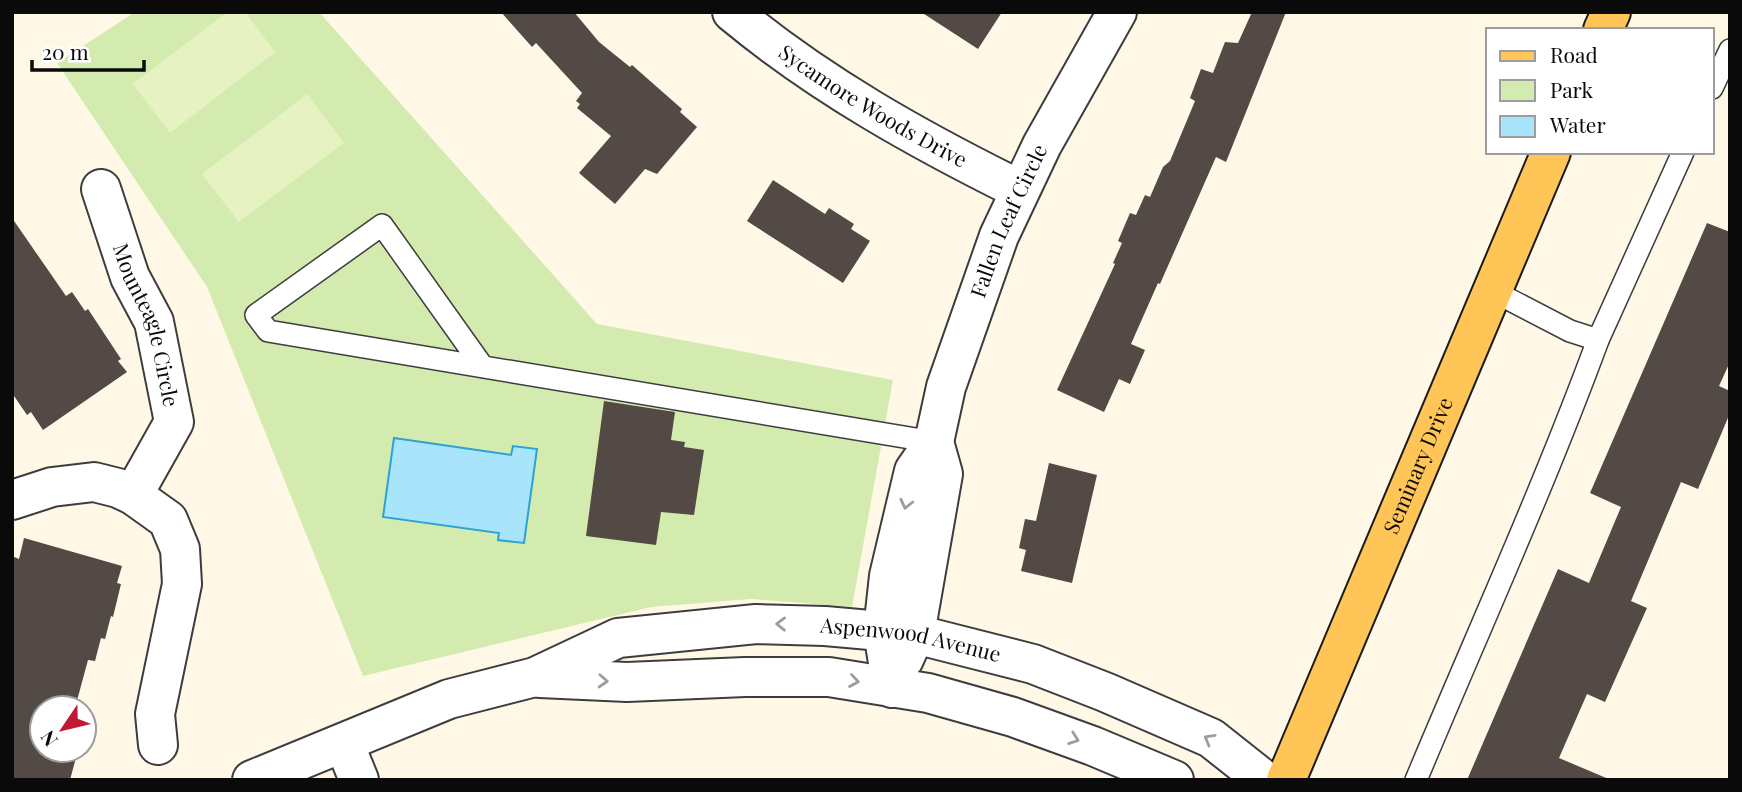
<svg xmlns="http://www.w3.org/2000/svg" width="1742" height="792" font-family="'Playfair Display',serif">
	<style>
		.green { fill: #d4ebaf }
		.pitch { fill: #e6f2c1 }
		.water { fill: #a8e4fa; stroke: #2ba3d5; stroke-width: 2 }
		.building { fill: #534a46 }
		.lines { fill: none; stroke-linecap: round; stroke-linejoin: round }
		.service-casing { stroke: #3d3d3d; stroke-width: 24 }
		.minor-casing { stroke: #3d3d3d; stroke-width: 42 }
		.primary-casing { stroke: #1b1b1b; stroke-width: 42 }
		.service { stroke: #fff; stroke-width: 21 }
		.minor { stroke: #fff; stroke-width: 38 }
		.primary { stroke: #ffc557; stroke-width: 38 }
		.oneway { stroke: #9d9d9d }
		.labels { text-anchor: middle; stroke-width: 7; stroke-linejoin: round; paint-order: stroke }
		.street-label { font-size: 21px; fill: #0a0a0a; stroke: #fff }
	</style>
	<rect width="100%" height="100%" fill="#fff8e7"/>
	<path class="green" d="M135,12H319L597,324L893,380L852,607L751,599L651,607L363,676L207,287L57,63Z"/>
	<g class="pitch">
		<path d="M227,12H245L275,52L170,133L133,84Z"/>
		<path d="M307,94L344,143L239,222L202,174Z"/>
	</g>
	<path class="water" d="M394,438L511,455L513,446L537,449L524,543L498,540L499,533L383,517Z"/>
	<g class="building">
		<path d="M501,12H574L599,42L630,67L632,65L682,109L680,112L697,127L657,174L645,169L615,204L579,173L611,136L577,108L580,104L576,101L582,93L536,43L532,47Z"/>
		<path d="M921,12H1002L978,49Z"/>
		<path d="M1252,12H1286L1226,162L1216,157L1160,284L1158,283L1131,344L1145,350L1130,384L1119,379L1104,412L1057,390L1115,264L1113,263L1122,243L1118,241L1130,213L1136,215L1145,195L1150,197L1163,167L1170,161L1195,101L1190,98L1201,69L1213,73L1225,42L1238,43Z"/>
		<path d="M773,180L825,214L829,208L854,224L851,229L870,241L843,283L747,221Z"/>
		<path d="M12,218L66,296L72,292L85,311L88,309L121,359L118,361L127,372L43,430L31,412L27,415L12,393Z"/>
		<path d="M1707,223L1730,232V362L1719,386L1730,391V413L1698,489L1681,482L1631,601L1647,608L1605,702L1587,694L1559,758L1611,780H1467L1558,569L1589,583L1621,507L1590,493Z"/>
		<path d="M604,401L675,412L671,440L685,442L684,447L704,450L694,515L661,512L656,545L586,536Z"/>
		<path d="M1049,463L1097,475L1072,583L1021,571L1026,550L1019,548L1025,519L1036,521Z"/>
		<path d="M24,538L122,566L117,583L121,584L113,617L111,616L105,639L101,638L95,661L88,660L75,708H42V750H78L70,780H12V556L19,559Z"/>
	</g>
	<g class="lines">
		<g class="service-casing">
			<g id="service">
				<path d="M1712,88L1730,50"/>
				<path d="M1491,290L1570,331L1598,340L1683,152"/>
				<path d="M483,367L382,225L256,315L268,331L934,442"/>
				<path d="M1416,780C1477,634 1543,489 1598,340"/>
			</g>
		</g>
		<g class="minor-casing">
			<g id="minor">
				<path id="s1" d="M732,12C820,85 919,140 1020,190"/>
				<path id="s2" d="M101,189L130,277L154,322L174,422L133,495"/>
				<path d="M12,500L52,487L94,482L118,488L133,495L168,520L180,549L182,584L155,714L158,745"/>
				<path d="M904,659L915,634L943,474L934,442"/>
				<path d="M540,678L627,682L745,677H829L928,693L1013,717L1093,746L1174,780"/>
				<path id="s3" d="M892,688L883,631L889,576L914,471L934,442L946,387L999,236L1042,145L1117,12"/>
				<path d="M344,743L359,780"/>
				<path id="s4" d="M252,780L449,699L535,677L618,638L756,624L825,626L915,634L1033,664L1105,692L1211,738L1264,780"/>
			</g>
		</g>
		<g class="primary-casing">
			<g id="primary">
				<path d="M1603,30L1611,12"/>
				<path id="s5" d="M1286,780L1551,152"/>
			</g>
		</g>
		<use href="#service" class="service"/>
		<use href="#minor" class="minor"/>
		<use href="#primary" class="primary"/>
	</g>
	<defs><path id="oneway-chevron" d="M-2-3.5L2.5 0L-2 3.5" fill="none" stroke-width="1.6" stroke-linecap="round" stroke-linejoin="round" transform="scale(1.75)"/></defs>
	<g class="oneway">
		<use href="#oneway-chevron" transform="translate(906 504) rotate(103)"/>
		<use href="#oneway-chevron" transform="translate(781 624) rotate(-179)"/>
		<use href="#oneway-chevron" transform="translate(603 681) rotate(3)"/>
		<use href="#oneway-chevron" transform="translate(854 681) rotate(9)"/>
		<use href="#oneway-chevron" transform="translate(1074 739) rotate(20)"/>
		<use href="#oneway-chevron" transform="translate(1209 739) rotate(-150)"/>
	</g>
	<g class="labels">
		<g class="street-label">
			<text dy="7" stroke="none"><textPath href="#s1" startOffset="170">Sycamore Woods Drive</textPath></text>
			<text dy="7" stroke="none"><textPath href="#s3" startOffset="490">Fallen Leaf Circle</textPath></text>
			<text dy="7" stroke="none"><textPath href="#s2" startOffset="144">Mounteagle Circle</textPath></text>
			<text dy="7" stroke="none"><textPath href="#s5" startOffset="341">Seminary Drive</textPath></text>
			<text dy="7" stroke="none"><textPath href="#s4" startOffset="688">Aspenwood Avenue</textPath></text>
		</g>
	</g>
	<rect width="1742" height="792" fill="none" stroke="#0a0a0a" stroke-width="28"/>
	<rect x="1486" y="28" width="228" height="126" fill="#ffffff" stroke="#9d9d9d" stroke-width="2"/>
	<rect x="1500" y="51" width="35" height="10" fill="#ffc557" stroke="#9d9d9d" stroke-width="2"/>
	<text x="1550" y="63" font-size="21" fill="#0a0a0a">Road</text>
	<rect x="1500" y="80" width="35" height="21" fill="#d4ebaf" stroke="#9d9d9d" stroke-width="2"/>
	<text x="1550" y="98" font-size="21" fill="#0a0a0a">Park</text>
	<rect x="1500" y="116" width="35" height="21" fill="#a8e4fa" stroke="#9d9d9d" stroke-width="2"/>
	<text x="1550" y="133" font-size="21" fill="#0a0a0a">Water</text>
	<g transform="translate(63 729) rotate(235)"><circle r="33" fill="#ffffff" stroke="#9d9d9d" stroke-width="2"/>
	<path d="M0-5L12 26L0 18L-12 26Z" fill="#c11b34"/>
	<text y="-10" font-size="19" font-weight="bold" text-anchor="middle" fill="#0a0a0a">N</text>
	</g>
	<path d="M32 60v10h112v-10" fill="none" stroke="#0a0a0a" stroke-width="3.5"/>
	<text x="42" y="60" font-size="21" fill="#0a0a0a" stroke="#ffffff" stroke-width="5" paint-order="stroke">20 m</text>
</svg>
